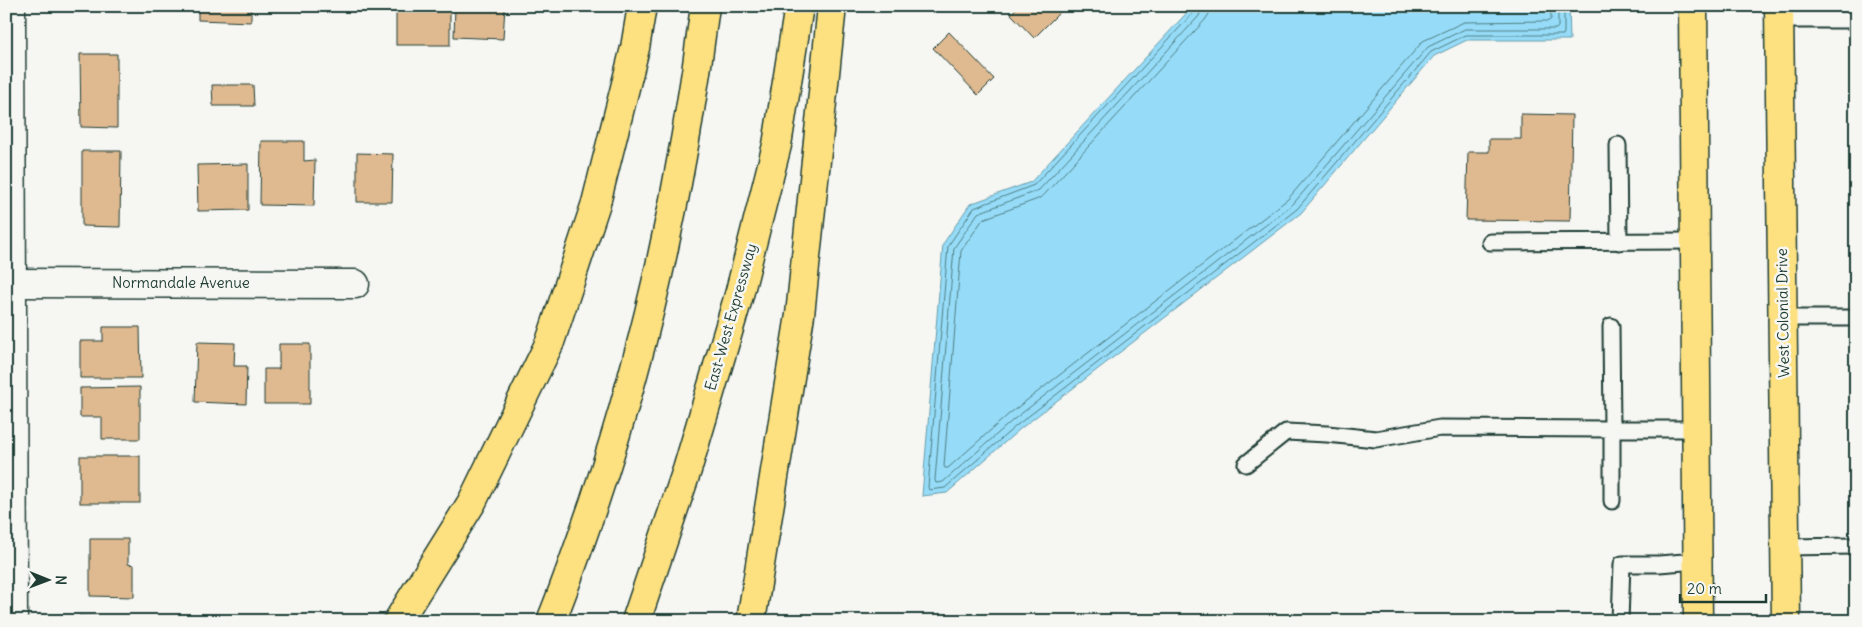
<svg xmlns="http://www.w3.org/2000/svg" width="1862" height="627" font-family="Delius,sans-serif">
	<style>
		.water { fill: #96dcf8; stroke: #669caa }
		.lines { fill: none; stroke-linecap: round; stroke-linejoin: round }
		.shore { stroke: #4f7d82; stroke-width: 1 }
		.building { fill: #dfb990; stroke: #1f3d34 }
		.lane-casing { stroke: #1f3d34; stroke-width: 19 }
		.street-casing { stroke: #1f3d34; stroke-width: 31 }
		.highway-casing { stroke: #1f3d34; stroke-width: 31 }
		.lane { stroke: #f6f6f2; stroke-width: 15 }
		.street { stroke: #f6f6f2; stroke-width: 28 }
		.highway { stroke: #fde080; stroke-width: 28 }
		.labels { text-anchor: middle; stroke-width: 5; stroke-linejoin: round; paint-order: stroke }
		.street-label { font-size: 15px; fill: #1f3d34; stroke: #f6f6f2 }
	</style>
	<rect width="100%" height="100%" fill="#f6f6f2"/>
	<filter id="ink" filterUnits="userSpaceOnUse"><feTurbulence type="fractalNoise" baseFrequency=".02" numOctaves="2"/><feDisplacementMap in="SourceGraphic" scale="10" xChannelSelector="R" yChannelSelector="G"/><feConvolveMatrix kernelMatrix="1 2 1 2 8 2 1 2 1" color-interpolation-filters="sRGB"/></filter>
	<g filter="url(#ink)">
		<path class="water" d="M1193,6H1569L1570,40H1467L1434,56L1301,213L1020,429L947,493L922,496L943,244L970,204L1031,182Z"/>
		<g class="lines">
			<g class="shore">
				<path d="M1196,6L1194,12L1034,185L974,208L948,246L928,487L929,490L945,488L1017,425L1297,209L1431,52L1466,35H1563L1564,33V6"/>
				<path d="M1202,6L1199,16L1039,190L978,213L954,248L935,480L936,483L943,482L1013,420L1293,204L1428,47L1465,29H1556L1558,27V6"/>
				<path d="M1210,6L1209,14L1205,20L1044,195L1038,199L983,219L961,251L944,466L945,468H948L1009,414L1288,199L1423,41L1464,22L1549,21L1551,19V6"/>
			</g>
		</g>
		<g class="building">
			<path d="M198,6H251V22L198,20Z"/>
			<rect x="396" y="6" width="54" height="39"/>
			<path d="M455,6H505L503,39L454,37Z"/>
			<path d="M1018,6H1066L1034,38L1011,14Z"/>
			<path d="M949,32L994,79L978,95L933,48Z"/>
			<path d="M80,54H117V128L81,127Z"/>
			<path d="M212,85H253L254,106H213Z"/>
			<path d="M1521,114L1572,115L1570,221L1466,220L1468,152H1489V139H1521Z"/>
			<path d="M261,141H304V161L315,160L314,206L260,205Z"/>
			<path d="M82,151H121L120,227L82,226Z"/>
			<path d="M357,153L393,154L392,202H357Z"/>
			<path d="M248,164V210L198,211L197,165Z"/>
			<path d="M103,327H140L141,378H80V341H103Z"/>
			<path d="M197,342L235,343L234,366H247L246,404L195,402Z"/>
			<path d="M279,344H310V404H264V369H279Z"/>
			<path d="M140,387V439H102V417H80V388Z"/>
			<rect x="80" y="456" width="60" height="47"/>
			<path d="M90,539H128V564L134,565V597L90,596Z"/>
			<path d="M79,616L148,618L147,621H79Z"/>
		</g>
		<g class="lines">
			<g class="lane-casing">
				<g id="lane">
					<path d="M1779,20H1856"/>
					<path d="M1618,145L1619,242"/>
					<path d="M1490,242L1695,241"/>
					<path d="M1783,318H1856"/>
					<path d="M1611,326L1612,429H1696"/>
					<path d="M1246,464L1286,432L1327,434L1376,439L1440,428L1612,429V501"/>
					<path d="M1785,547L1856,546"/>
					<path d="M1620,621L1622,564H1659L1697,561"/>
				</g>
			</g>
			<g class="street-casing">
				<g id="street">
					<path d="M11,6L13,621"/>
					<path d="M6,283L355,284"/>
				</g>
			</g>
			<g class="highway-casing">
				<g id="highway">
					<path d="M1693,6L1698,621"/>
					<path d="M1779,6L1786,621"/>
					<path d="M398,621L472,502L550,342L596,203L635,48L642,6"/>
					<path d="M551,621C567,582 580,543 594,503C648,342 684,175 705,6"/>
					<path d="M636,621L687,470L739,295L777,145L799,6"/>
					<path d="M751,621L800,315L832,6"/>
				</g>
			</g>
			<use href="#lane" class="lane"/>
			<use href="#street" class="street"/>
			<use href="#highway" class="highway"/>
		</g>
	</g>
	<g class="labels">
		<g class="street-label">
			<text x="181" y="288">Normandale Avenue</text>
			<text transform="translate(1783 313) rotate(-91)" y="5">West Colonial Drive</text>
			<text transform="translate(731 317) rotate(-74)" y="5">East-West Expressway</text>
		</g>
	</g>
	<rect width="1862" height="627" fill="none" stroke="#f6f6f2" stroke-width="25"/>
	<rect x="12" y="12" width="1837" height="602" fill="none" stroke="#1f3d34" stroke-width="2" filter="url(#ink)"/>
	<g transform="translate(48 580) rotate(91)" stroke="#f6f6f2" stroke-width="4" paint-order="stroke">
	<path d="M0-4L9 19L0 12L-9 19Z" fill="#1f3d34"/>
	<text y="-8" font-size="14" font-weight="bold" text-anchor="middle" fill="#1f3d34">N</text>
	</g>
	<path d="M1680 594v8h86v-8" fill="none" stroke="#1f3d34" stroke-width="2.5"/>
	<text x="1687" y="594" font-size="15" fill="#1f3d34" stroke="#f6f6f2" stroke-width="4" paint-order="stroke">20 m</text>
</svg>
